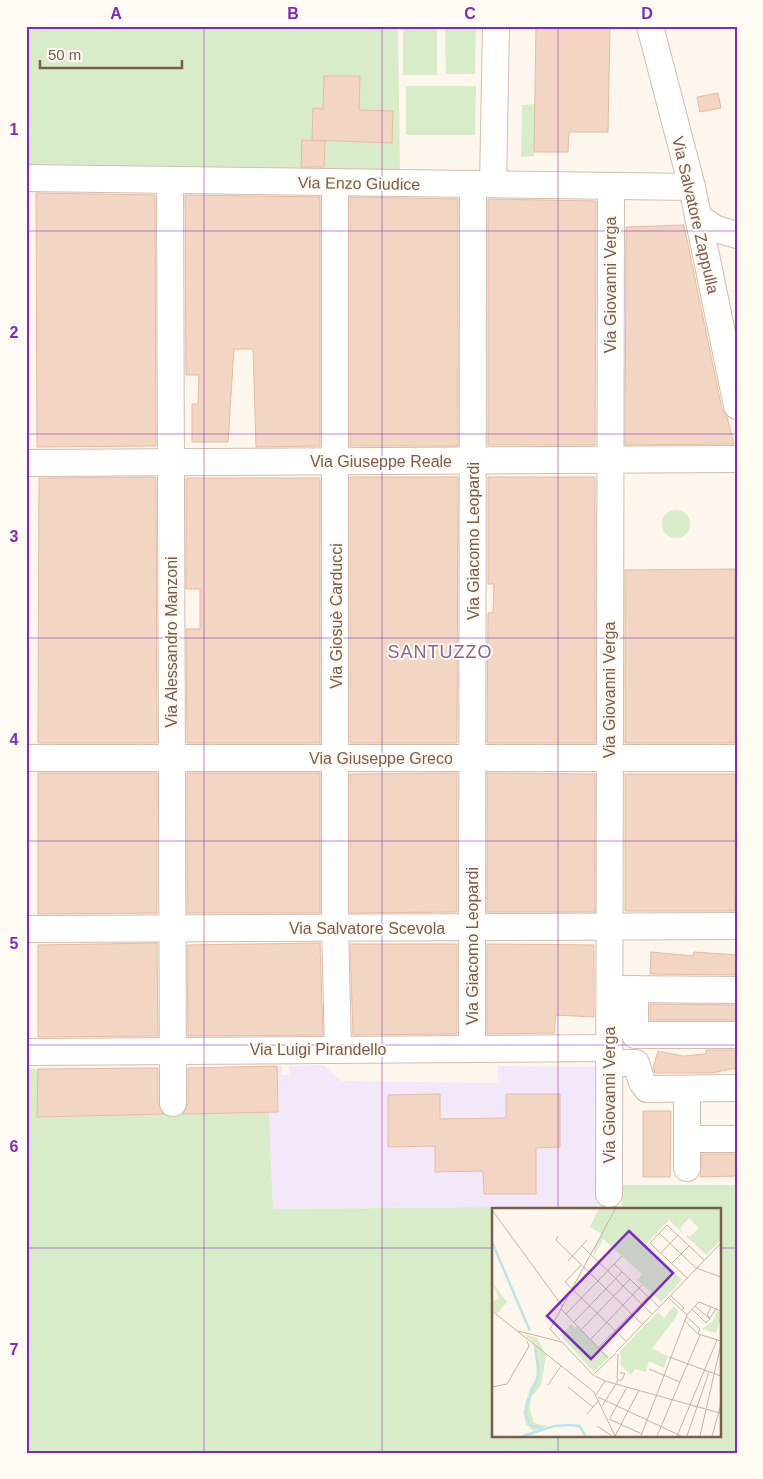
<svg xmlns="http://www.w3.org/2000/svg" width="763" height="1479" font-family="Arial,sans-serif">
	<style>
		.education { fill: #f3e8fa }
		.green { fill: #d8ecc9; fill-rule: evenodd }
		.building { fill: #f3d5c3; stroke: #e6bba3 }
		.lines { fill: none; stroke-linecap: round; stroke-linejoin: round }
		.minor-casing { stroke: #d1beb0; stroke-width: 28 }
		.minor { stroke: #fff; stroke-width: 26 }
		.grid { fill: none; stroke: #7b2cbf; stroke-width: 1; stroke-opacity: 0.55 }
		.labels { text-anchor: middle; stroke-width: 4; stroke-linejoin: round; paint-order: stroke }
		.street-label { font-size: 16px; fill: #7a5c4d; stroke: #fffaf3 }
		.neighbourhood-label { font-size: 18px; letter-spacing: 1px; fill: #846695; stroke: #fffaf3 }
		.inset-river { fill: none; stroke: #bfe3e8; stroke-width: 2.5 }
		.inset-road { fill: none; stroke: #c5b3a7; stroke-width: 1 }
		.view { fill: #7b2cbf; fill-opacity: 0.15; stroke: #7b2cbf; stroke-width: 2.5 }
		.inset-edge { fill: none; stroke: #7a5c4d; stroke-width: 2.5 }
		.neatline { fill: none; stroke: #7b2cbf; stroke-width: 2 }
		.grid-label { font-size: 16px; text-anchor: middle; font-weight: bold; fill: #7b2cbf }
	</style>
	<rect width="100%" height="100%" fill="#fdf6ec"/>
	<path class="education" d="M323,1065L341,1081L497,1083L498,1066L599,1067L598,1206L273,1209L269,1112L278,1111L277,1066H282V1075H289V1066Z"/>
	<g class="green">
		<path d="M26,26H398L400,171L26,170Z"/>
		<rect x="403" y="26" width="34" height="49"/>
		<path d="M445,26H476L475,74H446Z"/>
		<path d="M406,86H476L475,135H406Z"/>
		<path d="M535,104L534,156L521,157L522,105Z"/>
		<circle cx="676" cy="524" r="14"/>
		<path d="M26,1068L38,1069V1117L269,1112L273,1209L622,1206L623,1185H737V1453H26ZM493,1209H719V1435H493Z"/>
	</g>
	<g class="building">
		<path d="M536,26H610L608,132H569L568,152H534Z"/>
		<path d="M324,76H360L359,110L393,111L392,143L312,140L313,108L323,109Z"/>
		<path d="M718,93L721,108L700,112L697,97Z"/>
		<path d="M302,140L325,141L324,167H301Z"/>
		<path d="M36,193L155,195L156,446L37,447Z"/>
		<path d="M185,195L320,197V446L256,447L253,349H234L228,442H192V404H198L199,375H186Z"/>
		<path d="M350,197L458,199V446H350Z"/>
		<path d="M488,199L596,201L595,445H488Z"/>
		<path d="M684,225L722,409L727,417L734,444L625,445L626,227Z"/>
		<path d="M152,477L156,478L157,743H38L39,478Z"/>
		<path d="M350,477H458L457,743H350Z"/>
		<path d="M488,477H595V743H487L488,613H493L494,584H488Z"/>
		<path d="M186,478H320V743H187L186,629H200V589H186Z"/>
		<path d="M735,569V743H625V570Z"/>
		<path d="M38,773H157V913L38,914Z"/>
		<rect x="187" y="773" width="133" height="140"/>
		<path d="M442,773H457V912L350,913V774Z"/>
		<path d="M487,773L595,774V912H487Z"/>
		<path d="M625,774H736L735,911H625Z"/>
		<path d="M157,943L158,1036L38,1037V945Z"/>
		<path d="M320,943L323,1035L188,1036L187,945Z"/>
		<path d="M350,944H457V1034L353,1035Z"/>
		<path d="M487,944L594,945V1017L556,1015L554,1033L487,1034Z"/>
		<path d="M651,952L693,956L694,952L737,955V975L650,974Z"/>
		<path d="M650,1004L737,1005V1020H650Z"/>
		<path d="M706,1050H737V1068L711,1073H655L653,1068L658,1051L683,1056L706,1054Z"/>
		<path d="M277,1066L278,1112L183,1114L188,1103V1068Z"/>
		<path d="M158,1068V1103L164,1114L37,1117L38,1069Z"/>
		<path d="M440,1094V1119L506,1118V1094H560V1147L536,1148V1194H484L483,1171L435,1172V1146L388,1147V1095Z"/>
		<path d="M643,1111H671L670,1177H643Z"/>
		<path d="M702,1154H737V1176L700,1177Z"/>
	</g>
	<g class="lines">
		<g class="minor-casing">
			<g id="minor">
				<path d="M650,26L692,187L737,406"/>
				<path d="M26,178L692,187"/>
				<path d="M170,180L173,1103"/>
				<path d="M335,182V927L338,1049"/>
				<path d="M493,184L496,26"/>
				<path d="M698,217L716,229L737,235"/>
				<path d="M26,463L737,459"/>
				<path d="M26,758H737"/>
				<path d="M26,929L737,926"/>
				<path d="M617,989L737,990"/>
				<path d="M635,989V1035H737"/>
				<path d="M472,1049L473,184"/>
				<path d="M26,1052L609,1048"/>
				<path d="M609,1063H636L642,1082L647,1089L737,1088"/>
				<path d="M687,1139H737"/>
				<path d="M687,1168V1101"/>
				<path d="M609,1194L611,186"/>
			</g>
		</g>
		<use href="#minor" class="minor"/>
	</g>
	<path class="grid" d="M204,26V1453M382,26V1453M558,26V1209M26,231H737M26,434H737M26,638H737M26,841H737M26,1045H737M26,1248H493M719,1248H737M558,1435V1453"/>
	<g class="labels">
		<g class="street-label">
			<text transform="translate(359 183) rotate(1)" y="6">Via Enzo Giudice</text>
			<text transform="translate(696 215) rotate(77)" y="6">Via Salvatore Zappulla</text>
			<text transform="translate(610 285) rotate(-90)" y="6">Via Giovanni Verga</text>
			<text x="381" y="467">Via Giuseppe Reale</text>
			<text transform="translate(473 541) rotate(-90)" y="6">Via Giacomo Leopardi</text>
			<text transform="translate(336 616) rotate(-90)" y="6">Via Giosuè Carducci</text>
			<text transform="translate(171 642) rotate(-90)" y="6">Via Alessandro Manzoni</text>
			<text transform="translate(609 690) rotate(-90)" y="6">Via Giovanni Verga</text>
			<text x="381" y="764">Via Giuseppe Greco</text>
			<text x="367" y="934">Via Salvatore Scevola</text>
			<text transform="translate(472 946) rotate(-90)" y="6">Via Giacomo Leopardi</text>
			<text x="318" y="1055">Via Luigi Pirandello</text>
			<text transform="translate(609 1095) rotate(-90)" y="6">Via Giovanni Verga</text>
		</g>
		<g class="neighbourhood-label">
			<text x="440" y="658">SANTUZZO</text>
		</g>
	</g>
	<g transform="translate(492 1208)">
		<rect width="229" height="229" fill="#fdf6ec"/>
		<path d="M107,0H124L110,26L98,19ZM125,0H229V32L214,47L193,27L198,29L207,20L197,10L188,20L192,26L177,12L154,36L190,72L169,94L161,86L156,87L159,84L145,72L150,66L111,31L102,48V40ZM0,74L15,94L5,106L0,101V94L7,90ZM182,98L186,103L184,109L160,141L176,148L172,160L157,153L154,164L143,161L139,167L129,158L128,143L166,104L172,110ZM225,103L229,104V110L224,125L210,121L221,113ZM79,116L83,120L85,118L117,149L102,164L68,127L71,129L70,126L76,120L80,124L76,119ZM32,126L45,130L54,147L49,178L39,189L38,202L42,215L56,218L41,223L34,216L31,204L38,180L44,172L45,149L41,134Z" fill="#d8ecc9"/>
		<path class="inset-river" d="M0,34L38,123M43,139L47,166L35,195L34,208L38,217L51,221M31,228L62,218L78,217L87,218L94,228"/>
		<path class="inset-road" d="M0,2L71,99M167,25L204,60L229,69M66,28L64,32L151,117M90,38L160,106M169,45L186,27M76,53L95,32M180,55L197,38M122,56L167,99M89,57L73,74L134,133M195,70L158,35L175,17L212,52M85,78L107,56M179,88L192,100L190,102M177,90L195,107L207,94L229,103M219,99L215,107L218,110L224,101M69,101L116,150M200,101L214,115L218,111L203,98M0,103L102,184L123,228M74,106L130,48M194,108L208,121L206,126M193,113L206,126L229,133M82,114L130,64M90,121L138,71M26,123L70,134L102,168M99,131L150,77M68,132L58,121L124,0M107,139L156,89M124,144L229,35M177,149L229,168M157,161L188,174M102,166L124,145M103,168L113,173L104,187M126,172H130L133,165H128M113,173L228,205M125,176L126,146M56,177L69,158M0,179L15,176L37,138L35,133M76,179L101,199M106,189L189,228M110,198L124,176M95,206L107,192M118,210L135,179M117,211L150,226M105,218L120,228M123,228L147,182M149,228L195,107M165,228L208,127M185,228L225,132M195,228L217,164M208,228L229,136M220,228L229,196"/>
		<path class="view" d="M137,23L181,65L99,151L55,108Z"/>
		<rect width="229" height="229" class="inset-edge"/>
	</g>
	<rect width="763" height="1479" fill="none" stroke="#fffaf3" stroke-width="55"/>
	<path d="M40 60v8h142v-8" fill="none" stroke="#7a5c4d" stroke-width="2.5"/>
	<text x="48" y="60" font-size="15" fill="#7a5c4d" stroke="#fffaf3" stroke-width="4" paint-order="stroke">50 m</text>
	<rect x="28" y="28" width="708" height="1424" class="neatline"/>
	<g class="grid-label">
		<text x="116" y="19">A</text>
		<text x="293" y="19">B</text>
		<text x="470" y="19">C</text>
		<text x="647" y="19">D</text>
		<text x="14" y="135">1</text>
		<text x="14" y="338">2</text>
		<text x="14" y="542">3</text>
		<text x="14" y="745">4</text>
		<text x="14" y="949">5</text>
		<text x="14" y="1152">6</text>
		<text x="14" y="1355">7</text>
	</g>
</svg>
